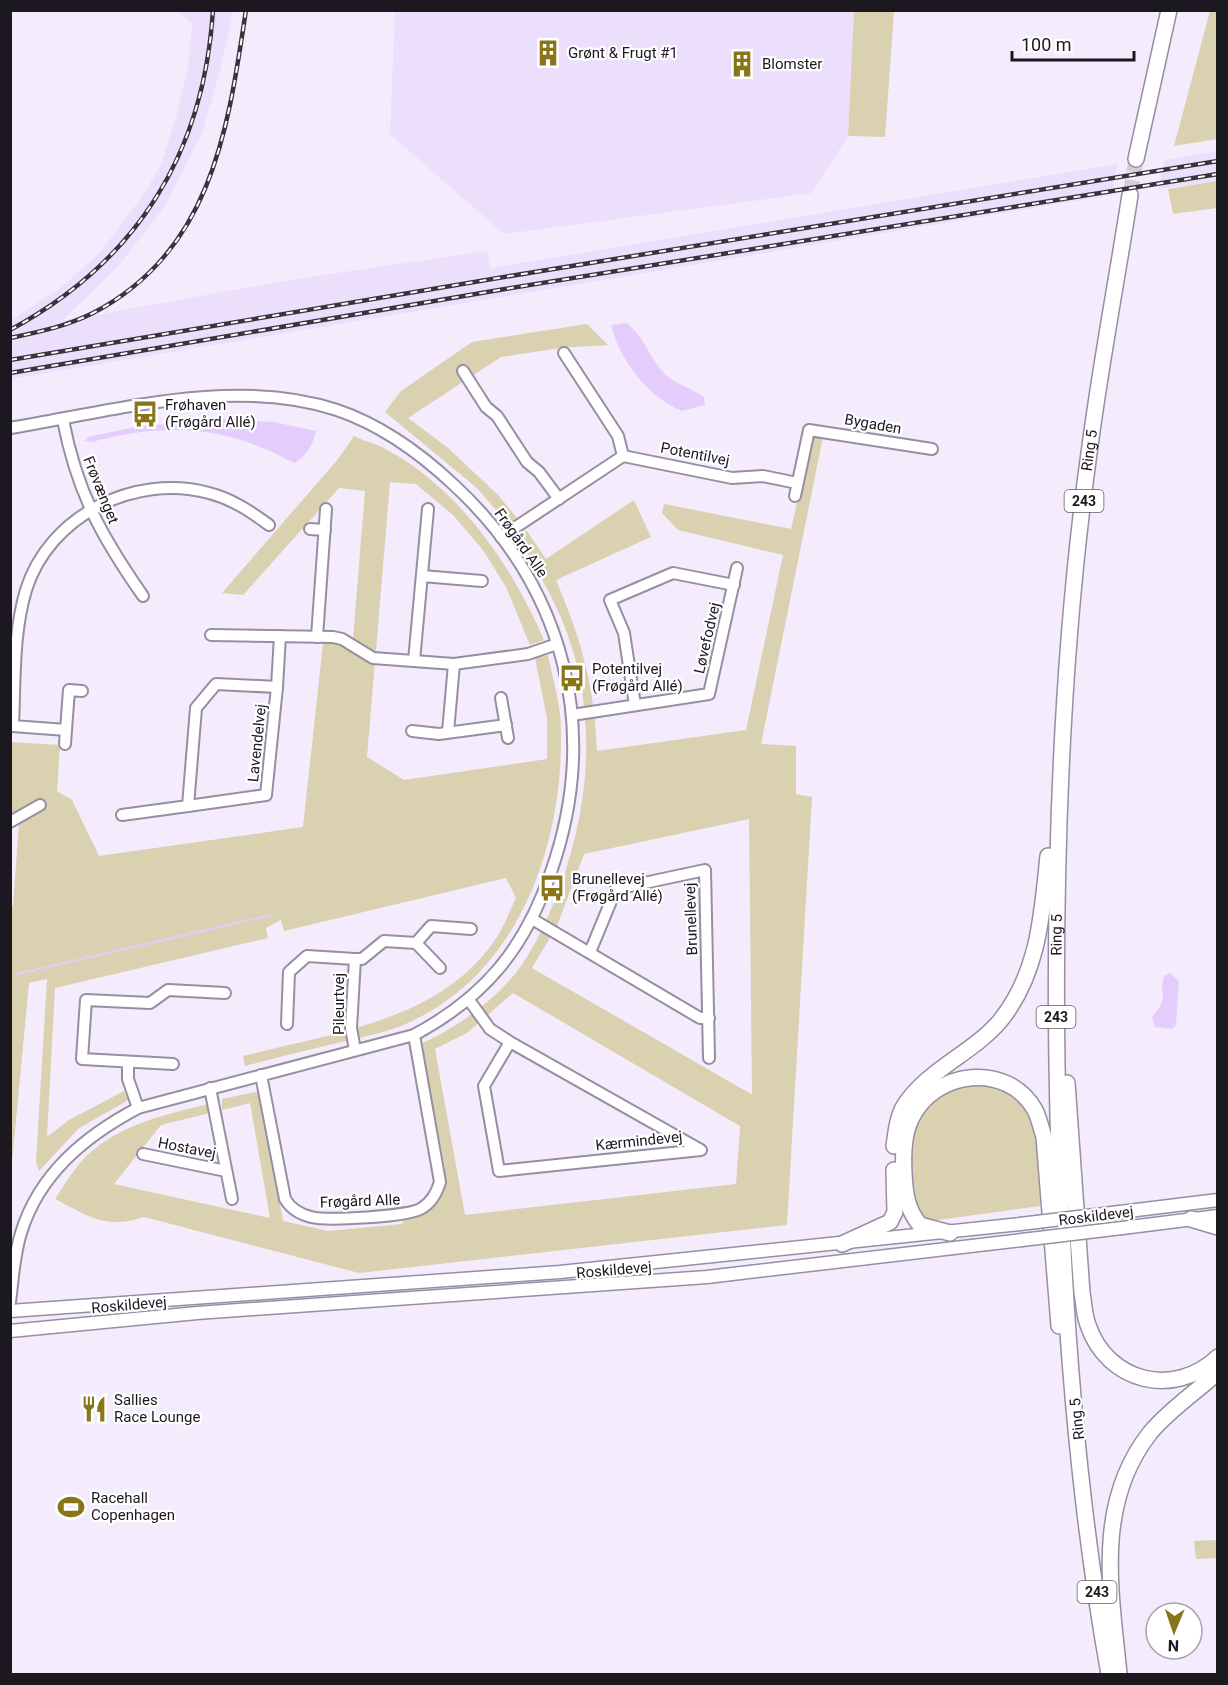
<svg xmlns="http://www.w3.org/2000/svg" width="1228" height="1685" font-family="Roboto,sans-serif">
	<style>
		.built { fill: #ecdffb }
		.green { fill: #d9d1b0; fill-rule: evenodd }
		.water { fill: #e4cdfc }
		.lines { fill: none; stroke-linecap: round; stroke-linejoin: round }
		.stream { stroke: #e4cdfc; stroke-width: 2 }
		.highway-tunnel { stroke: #d3ccdc; stroke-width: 15; stroke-dasharray: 15 8; stroke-linecap: butt }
		.minor-casing { stroke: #978ea1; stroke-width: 14 }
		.major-casing { stroke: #978ea1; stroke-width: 15 }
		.highway-casing { stroke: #978ea1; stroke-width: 18 }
		.minor { stroke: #fff; stroke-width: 10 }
		.major { stroke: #fff; stroke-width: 12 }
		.highway { stroke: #fff; stroke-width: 15 }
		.rail-casing { stroke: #38343d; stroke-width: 4.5 }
		.rail { stroke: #fff; stroke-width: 2; stroke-dasharray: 7; stroke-linecap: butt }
		.major-bridge-casing { stroke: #978ea1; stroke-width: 15; stroke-linecap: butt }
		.major-bridge { stroke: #fff; stroke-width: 12 }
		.labels { text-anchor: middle; stroke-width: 4.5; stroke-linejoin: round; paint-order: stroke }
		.shield { fill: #fff; stroke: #5f5d62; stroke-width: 1.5 }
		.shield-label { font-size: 14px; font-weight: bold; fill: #1b181f }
		.poi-label { font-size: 15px; fill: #1b181f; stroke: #fff; text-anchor: start }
		.street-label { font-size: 15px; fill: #1b181f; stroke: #fff }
	</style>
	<rect width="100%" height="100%" fill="#f4ecfd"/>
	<g class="built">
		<path d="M178,11H233L221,67L202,134L165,206L120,264L62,321L290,280L487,251L490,268L1118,164L1111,195L11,379V320L62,287L101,251L139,201L160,167L177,114L188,67L192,23Z"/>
		<path d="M395,11H854L848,136L812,193L504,234L390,134Z"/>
		<path d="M1217,151V181L1158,189L1165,160Z"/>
	</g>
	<g class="green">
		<path d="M854,11H894L885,137L848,136Z"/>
		<path d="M1210,11H1217V139L1174,146Z"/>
		<path d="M1217,181V208L1173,214L1168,189Z"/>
		<path d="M587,324L608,345L560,348L501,357L408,418L447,447L498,495L517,518L508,524L477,488L385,412L401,391L472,342Z"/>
		<path d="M812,435L823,437L761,744L796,746V794L812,797L787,1225L359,1273L144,1217C106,1230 88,1216 55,1199C63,1187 70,1175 79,1164C112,1126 162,1115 209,1104L210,1113L161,1125L114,1184L270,1218L250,1103L222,1110V1099L260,1091L283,1221L328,1231L402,1224L404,1217L419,1214L444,1179L445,1167L421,1044C457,1027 489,1005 515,974C531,954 542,930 552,907C585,828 597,742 575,658C563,613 541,575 515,536L527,531L546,559L634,500L651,537L556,580C582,643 594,682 597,751L746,730L783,555L678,530L662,513L664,504L791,529ZM749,819L752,1094H751L532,968L557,926L584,854ZM513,993L740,1126L736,1184L465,1215L435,1049L467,1033Z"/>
		<path d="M354,436C363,441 374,443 384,448C459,488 511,564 544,640L530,645L506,587L483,550L453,515L416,484L390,482L367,757L404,780L547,759V718L535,658L548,655C553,680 561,705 561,731C563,846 519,973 408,1023C388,1032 367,1036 346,1041C312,1049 279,1057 245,1066L243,1056C331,1033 445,1021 498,935C505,924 510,910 516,898L506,878L284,931L281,920L266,928L268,938L55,988L47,1137L69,1120L124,1091L128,1100L78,1129L39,1171L36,1162L47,979L29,983L11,1173L10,906H13L20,810L11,815V742L60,745L57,791L72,800L99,856L303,827L323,644L353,639L365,491L339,488L243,595L222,593L339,458Z"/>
		<path d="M981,1082C1052,1107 1038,1144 1040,1206L924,1222L910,1194L913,1126L920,1109L948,1088Z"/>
		<path d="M1217,1540V1558L1196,1559L1194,1541Z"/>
	</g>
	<g class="water">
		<path d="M626,323C644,336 648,355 663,372C674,384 691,388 704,397L705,405L682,411C649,398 619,359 611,325Z"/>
		<path d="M228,419L274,422L316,431C313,445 307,455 295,463C285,459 276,453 265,449C209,424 150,426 92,442L85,441L88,437L140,426Z"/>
		<path d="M1170,973L1179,981L1176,1025L1172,1029L1155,1027L1152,1017C1171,995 1158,996 1164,976Z"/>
	</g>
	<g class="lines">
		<path class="stream" d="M17,974L271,915"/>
		<path class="highway-tunnel" d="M1130,195L1136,159"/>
		<g class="minor-casing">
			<g id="minor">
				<path d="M564,353L618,436L623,456"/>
				<path d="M463,371L486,407L497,416L527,462L539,472L559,499"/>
				<path d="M63,420C77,492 101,536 143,596"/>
				<path d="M10,428C114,411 234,376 337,410C381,425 420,453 454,485C565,588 601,729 551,872C525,948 485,997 414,1035L138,1108C85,1136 39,1174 21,1233C14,1255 13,1279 10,1302"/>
				<path d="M795,496L809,430L932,449"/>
				<path d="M310,529L325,530"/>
				<path d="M501,537L623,456L732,478L763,476L797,483"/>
				<path d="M422,576L482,581"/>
				<path d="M211,635L333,637L342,639L373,658L454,664L528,654L557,644"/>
				<path d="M317,637L326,509"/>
				<path d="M414,661L428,509"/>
				<path d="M82,691L69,690L66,730L13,726C15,682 13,633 26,590C49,516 134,473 209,493C232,499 250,511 269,525"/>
				<path d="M501,698L508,738"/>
				<path d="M635,705L624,633L610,600L673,573L734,585"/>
				<path d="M572,715L709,694L737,568"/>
				<path d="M412,731L439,734L506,725"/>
				<path d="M448,732L454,664"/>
				<path d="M65,744L66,730"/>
				<path d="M188,806L266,795L277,687"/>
				<path d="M122,815L188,806L196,708L216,684L277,687L280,636"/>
				<path d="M10,822L40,805"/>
				<path d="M532,919L700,1018H709"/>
				<path d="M416,943L431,926L471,929"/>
				<path d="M590,952L616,889L705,870L709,1058"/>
				<path d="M355,959H362L384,941L416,943L440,968"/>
				<path d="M469,1000L490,1029L510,1042L701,1150L499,1171L484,1086L510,1042"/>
				<path d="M287,1024L289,972L307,956L355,959L351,1028L355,1050"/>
				<path d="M128,1062V1079L138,1108"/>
				<path d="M173,1064L82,1059L86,1000L150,1003L168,990L225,993"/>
				<path d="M261,1075L285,1199C291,1209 299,1214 311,1217C326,1221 410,1217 422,1208C432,1202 437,1192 440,1182L414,1035"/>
				<path d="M210,1088L232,1199"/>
				<path d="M143,1154L226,1171"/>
			</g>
		</g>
		<g class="major-casing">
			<g id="major">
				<path d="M1120,1212L1218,1200"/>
				<path d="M1122,1228L1218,1216"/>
				<path d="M10,1311L560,1272L1020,1224"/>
				<path d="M10,1331L197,1313L707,1277L1022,1240"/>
			</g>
		</g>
		<g class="highway-casing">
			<g id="highway">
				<path d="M1136,159L1169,10"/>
				<path d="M1067,1083L1082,1293C1084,1303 1084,1315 1088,1325C1107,1382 1174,1399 1218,1357"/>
				<path d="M894,1146C896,1133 897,1118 904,1106C927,1070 973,1053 1000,1021C1039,973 1042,914 1048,856"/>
				<path d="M1191,1219L1218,1227"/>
				<path d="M950,1233L920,1225C907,1210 905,1193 904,1173C903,1155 903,1135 911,1119C934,1070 1007,1061 1035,1110C1039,1118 1041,1128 1044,1137L1059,1326"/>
				<path d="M842,1244L890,1222L895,1212L894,1170"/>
				<path id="s1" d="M1109,1674C1073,1474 1060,1268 1057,1065C1054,858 1061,651 1090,446C1101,362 1117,279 1130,195"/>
				<path d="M1119,1674C1111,1592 1094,1504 1150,1433C1170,1409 1195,1393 1218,1372"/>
			</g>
		</g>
		<use href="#minor" class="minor"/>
		<use href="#major" class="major"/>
		<use href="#highway" class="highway"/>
		<g class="rail-casing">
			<g id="rail">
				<path d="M10,330C136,262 204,154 213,10"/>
				<path d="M10,338C39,332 67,326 93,313C212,251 228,129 246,10"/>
				<path d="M10,360L504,277L1218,161"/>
				<path d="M10,373L505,289L1218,174"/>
			</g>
		</g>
		<use href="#rail" class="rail"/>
		<g class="major-bridge-casing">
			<g id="major-bridge">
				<path d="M1020,1224L1120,1212"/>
				<path d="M1022,1240L1122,1228"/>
			</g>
		</g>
		<use href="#major-bridge" class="major-bridge"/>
	</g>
	<defs>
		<g id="building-bare" transform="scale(2.07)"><path d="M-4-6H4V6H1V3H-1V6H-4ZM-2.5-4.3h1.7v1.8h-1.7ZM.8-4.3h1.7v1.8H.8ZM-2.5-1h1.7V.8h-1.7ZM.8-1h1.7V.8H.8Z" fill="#897418" stroke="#fff" stroke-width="2.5" paint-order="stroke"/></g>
		<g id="bus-bare" transform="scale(2.07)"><path d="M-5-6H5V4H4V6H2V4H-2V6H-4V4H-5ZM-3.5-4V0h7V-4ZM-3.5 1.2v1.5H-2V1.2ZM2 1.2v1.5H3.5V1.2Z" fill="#897418" stroke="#fff" stroke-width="2.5" paint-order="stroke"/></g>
		<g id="restaurant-bare" transform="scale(2.07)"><path d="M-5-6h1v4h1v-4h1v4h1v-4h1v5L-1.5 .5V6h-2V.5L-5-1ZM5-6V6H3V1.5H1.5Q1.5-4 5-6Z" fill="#897418" stroke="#fff" stroke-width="2.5" paint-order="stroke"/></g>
		<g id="stadium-bare" transform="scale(2.07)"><path d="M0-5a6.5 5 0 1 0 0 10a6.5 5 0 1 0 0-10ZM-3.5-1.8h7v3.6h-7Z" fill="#897418" stroke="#fff" stroke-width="2.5" paint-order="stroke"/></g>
	</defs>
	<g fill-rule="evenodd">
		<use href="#building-bare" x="548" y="53"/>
		<use href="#building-bare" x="742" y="64"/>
		<use href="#bus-bare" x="145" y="414"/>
		<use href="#bus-bare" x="572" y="678"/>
		<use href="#bus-bare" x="552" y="888"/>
		<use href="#restaurant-bare" x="94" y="1409"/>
		<use href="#stadium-bare" x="71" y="1507"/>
	</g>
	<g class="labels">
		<g class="shield">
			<rect x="1064.5" y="490" width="39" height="22" rx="4.5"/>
			<rect x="1036.5" y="1006" width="39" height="22" rx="4.5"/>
			<rect x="1077.5" y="1581" width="39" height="22" rx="4.5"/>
		</g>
		<g class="shield-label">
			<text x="1084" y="506">243</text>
			<text x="1056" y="1022">243</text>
			<text x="1097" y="1597">243</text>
		</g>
		<g class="poi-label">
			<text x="568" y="58">Grønt &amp; Frugt #1</text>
			<text x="762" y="69">Blomster</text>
			<text x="165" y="410">Frøhaven<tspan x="165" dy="17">(Frøgård Allé)</tspan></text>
			<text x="592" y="674">Potentilvej<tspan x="592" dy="17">(Frøgård Allé)</tspan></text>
			<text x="572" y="884">Brunellevej<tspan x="572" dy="17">(Frøgård Allé)</tspan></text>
			<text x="114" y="1405">Sallies<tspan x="114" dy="17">Race Lounge</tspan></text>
			<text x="91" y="1503">Racehall<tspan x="91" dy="17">Copenhagen</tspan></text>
		</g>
		<g class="street-label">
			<text transform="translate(873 424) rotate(10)" y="5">Bygaden</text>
			<text dy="5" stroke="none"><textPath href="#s1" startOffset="1228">Ring 5</textPath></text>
			<text transform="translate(695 454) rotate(11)" y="5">Potentilvej</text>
			<text transform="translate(101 490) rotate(68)" y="5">Frøvænget</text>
			<text transform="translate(521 543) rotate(55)" y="5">Frøgård Alle</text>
			<text transform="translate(707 638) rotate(-77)" y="5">Løvefodvej</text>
			<text transform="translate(257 743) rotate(-84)" y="5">Lavendelvej</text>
			<text transform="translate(691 919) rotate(-92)" y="5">Brunellevej</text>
			<text dy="5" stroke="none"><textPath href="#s1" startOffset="742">Ring 5</textPath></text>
			<text transform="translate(339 1004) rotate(-90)" y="5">Pileurtvej</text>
			<text transform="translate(639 1141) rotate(-6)" y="5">Kærmindevej</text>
			<text transform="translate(187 1148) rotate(11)" y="5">Hostavej</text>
			<text transform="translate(360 1201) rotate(-2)" y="5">Frøgård Alle</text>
			<text transform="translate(1096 1216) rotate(-7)" y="5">Roskildevej</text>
			<text transform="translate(614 1270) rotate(-5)" y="5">Roskildevej</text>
			<text transform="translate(129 1305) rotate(-5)" y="5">Roskildevej</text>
			<text transform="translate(1077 1419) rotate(-96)" y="5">Ring 5</text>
		</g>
	</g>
	<rect width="1228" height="1685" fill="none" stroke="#1b181f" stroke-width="24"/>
	<g transform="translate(1174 1631) rotate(182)"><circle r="28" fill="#ffffff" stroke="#a4a3a5" stroke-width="1.5"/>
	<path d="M0-4.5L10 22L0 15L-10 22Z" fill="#897418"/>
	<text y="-9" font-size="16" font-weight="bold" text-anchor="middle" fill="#1b181f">N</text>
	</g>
	<path d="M1012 51v9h122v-9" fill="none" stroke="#1b181f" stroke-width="3"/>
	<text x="1021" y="51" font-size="18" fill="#1b181f" stroke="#ffffff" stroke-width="4.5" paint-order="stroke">100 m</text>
</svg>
